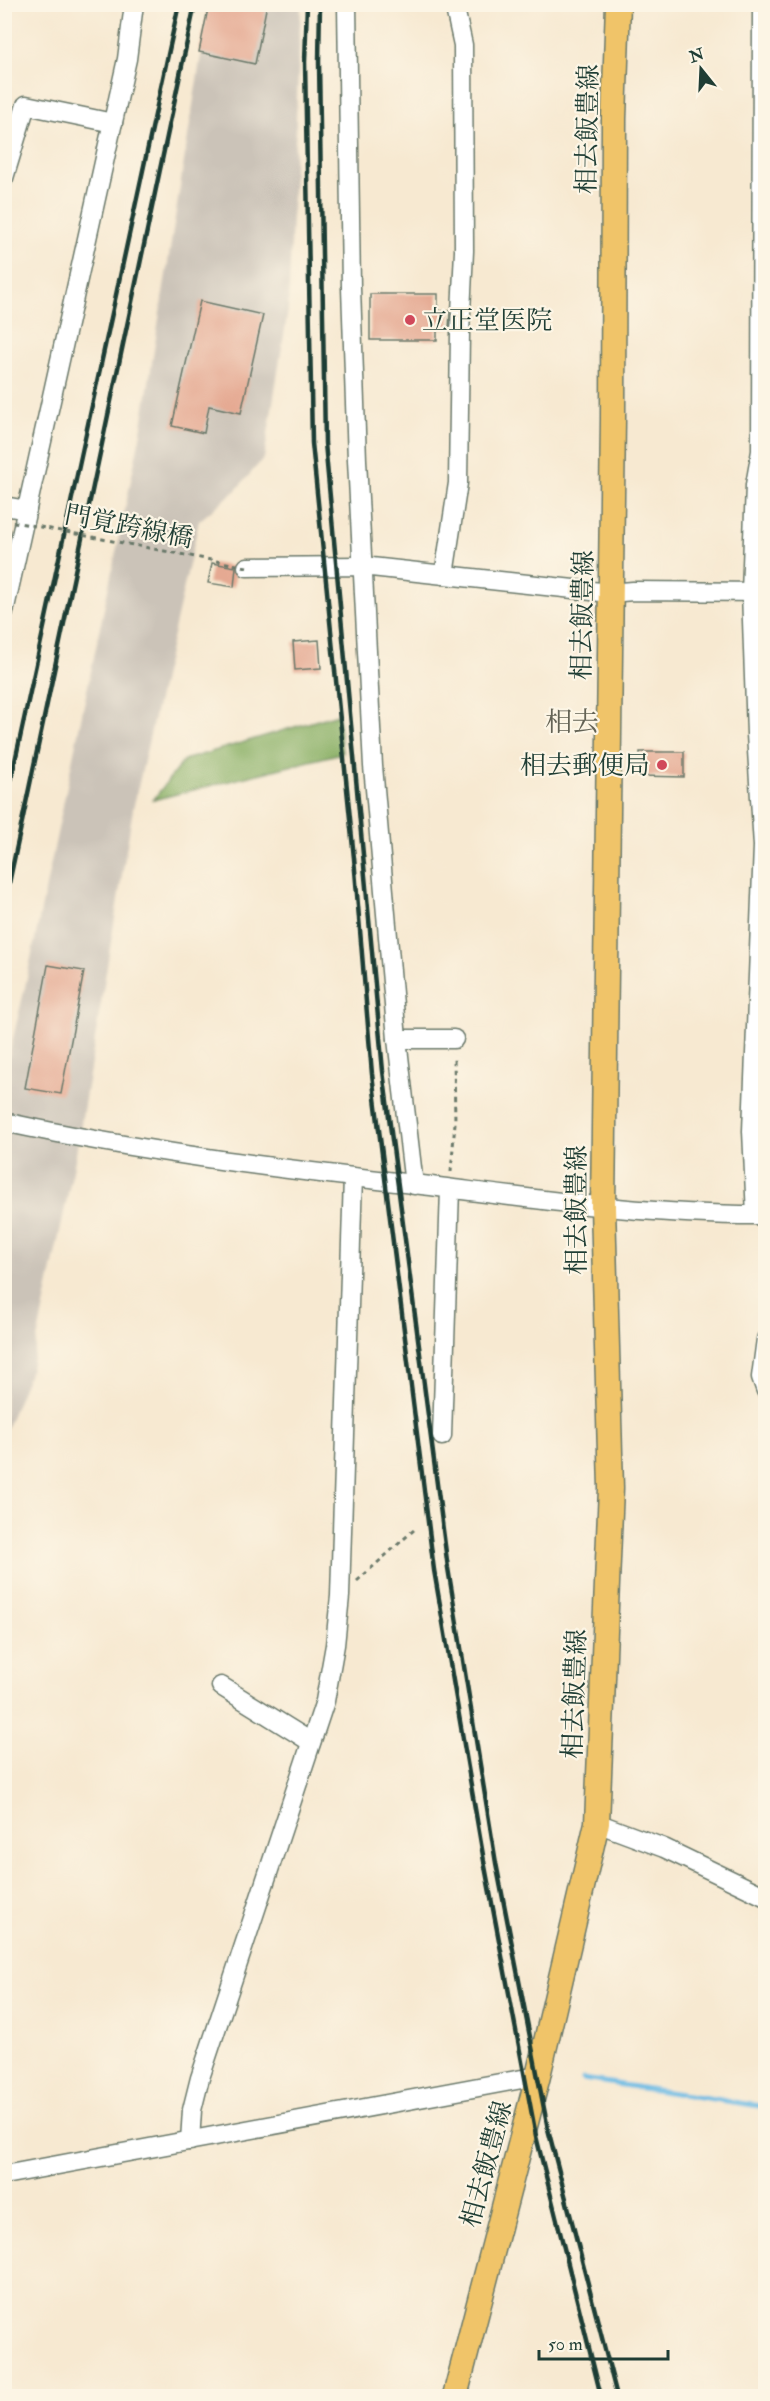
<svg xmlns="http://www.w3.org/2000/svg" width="770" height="2401" font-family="'IM FELL Double Pica','Noto Serif JP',serif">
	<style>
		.industrial { fill: #cbc3b8 }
		.forest { fill: #8ab066; stroke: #54764d; stroke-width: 1.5 }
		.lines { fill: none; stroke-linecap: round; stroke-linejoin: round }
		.stream { stroke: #69bae4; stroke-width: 5 }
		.building { fill: #e5a992 }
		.minor-casing { stroke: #6b796b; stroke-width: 21 }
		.major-casing { stroke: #6b796b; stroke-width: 27 }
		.path { stroke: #6b796b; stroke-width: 3; stroke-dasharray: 4.5 4.5; stroke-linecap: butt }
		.minor { stroke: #fff; stroke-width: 18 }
		.major { stroke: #f0c469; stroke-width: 24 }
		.rail { stroke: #1f3d34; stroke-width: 4.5 }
		.path-bridge { stroke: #6b796b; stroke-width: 3; stroke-dasharray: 4.5 4.5; stroke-linecap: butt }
		.poi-dot { fill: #d1495b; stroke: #fcf5e5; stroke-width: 2 }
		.labels { text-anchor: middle; stroke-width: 4.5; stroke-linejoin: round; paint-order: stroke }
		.street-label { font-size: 26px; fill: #1f3d34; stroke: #fcf5e5 }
		.poi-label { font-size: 26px; fill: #1f3d34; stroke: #fcf5e5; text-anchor: start }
		.neighbourhood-label { font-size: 27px; fill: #646355; stroke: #fcf5e5 }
	</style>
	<rect width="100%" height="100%" fill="#fcf5e5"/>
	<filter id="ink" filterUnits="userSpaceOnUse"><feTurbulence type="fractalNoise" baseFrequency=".0167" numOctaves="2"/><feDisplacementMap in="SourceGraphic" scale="12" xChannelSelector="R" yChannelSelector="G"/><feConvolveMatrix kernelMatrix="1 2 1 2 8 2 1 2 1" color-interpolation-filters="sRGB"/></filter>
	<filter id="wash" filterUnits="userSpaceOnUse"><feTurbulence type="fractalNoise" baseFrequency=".008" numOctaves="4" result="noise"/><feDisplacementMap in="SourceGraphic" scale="24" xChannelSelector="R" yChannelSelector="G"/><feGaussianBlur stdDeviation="1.35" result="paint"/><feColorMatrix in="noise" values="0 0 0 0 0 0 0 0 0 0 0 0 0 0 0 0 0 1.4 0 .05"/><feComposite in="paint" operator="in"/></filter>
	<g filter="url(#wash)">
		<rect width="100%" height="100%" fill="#f7e9d1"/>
		<path class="industrial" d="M212,5H301L288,310L264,458L236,490L199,521L133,809L74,1165L31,1368L5,1432V1073L25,987L141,432L200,61Z"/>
		<path class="forest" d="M338,714L342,753L153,800L184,760Z"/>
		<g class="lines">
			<path class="stream" d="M583,2079L766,2107"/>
		</g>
		<g id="blocks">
			<g class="building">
				<path d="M209,4H267L255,64L199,52Z"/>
				<path d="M370,294H438V311H450L449,329H437V340H370Z"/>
				<path d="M200,301L263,315L241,413L209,406L204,433L172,426Z"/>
				<path d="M212,563L236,567L234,587L208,583Z"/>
				<path d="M319,640L321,668L295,670L293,642Z"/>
				<path d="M640,752H684V777L640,776Z"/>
				<path d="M48,965L84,971L61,1094L25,1088Z"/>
			</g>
		</g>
	</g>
	<g filter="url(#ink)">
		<use href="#blocks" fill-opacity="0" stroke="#6b796b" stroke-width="1.5"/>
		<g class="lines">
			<g class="minor-casing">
				<g id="minor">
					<path d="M347,4L351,288L357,460L373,766L397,1039L414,1185"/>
					<path d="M4,178L26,105L113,123"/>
					<path d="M4,506L27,510"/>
					<path d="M247,567L362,566L610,593L633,591L766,592"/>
					<path d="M444,575L458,483L460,333L464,251L463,45L454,4"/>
					<path d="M4,612L127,59L134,4"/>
					<path d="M397,1039H454"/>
					<path d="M4,1122C142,1152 282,1169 422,1185C536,1199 650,1216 766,1215"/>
					<path d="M756,1215L752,1131L763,846L756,734L751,592L755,485L761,451L762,4"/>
					<path d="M766,1339L761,1377L766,1391"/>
					<path d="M442,1436L450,1189"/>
					<path d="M221,1686L311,1742"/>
					<path d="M597,1823L664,1848L766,1897"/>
					<path d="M190,2141L192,2110L200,2078L325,1701L335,1645L340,1596L353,1177"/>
					<path d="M4,2175L538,2076"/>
				</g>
			</g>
			<g class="major-casing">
				<path id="major" d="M455,2396L538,2076L597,1823L611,1488L603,1207L613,419L614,118L618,4"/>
			</g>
			<g class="path">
				<path d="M451,1172L455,1123L454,1056"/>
				<path d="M357,1581L414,1530"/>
			</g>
			<use href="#minor" class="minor"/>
			<use href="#major" class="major"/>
			<g class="rail">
				<path d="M307,4L305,62L312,443L354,858L372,1074L434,1570L484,1861L536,2136L601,2396"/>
				<path d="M320,4L319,62L325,443L383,1071L448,1568L496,1863L548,2129L617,2396"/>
				<path d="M4,812L179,4"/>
				<path d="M4,907L195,4"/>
			</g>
			<path class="path-bridge" d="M4,520L247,567"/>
		</g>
	</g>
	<g class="poi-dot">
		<circle cx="410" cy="320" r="6"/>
		<circle cx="662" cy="765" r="6"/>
	</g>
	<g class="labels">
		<g class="street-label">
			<text transform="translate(587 129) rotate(-89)" y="9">相去飯豊線</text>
			<text transform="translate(129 526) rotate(11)" y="9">門覚跨線橋</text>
			<text transform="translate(582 615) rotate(-89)" y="9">相去飯豊線</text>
			<text transform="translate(576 1210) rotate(-90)" y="9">相去飯豊線</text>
			<text transform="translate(574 1694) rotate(-88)" y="9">相去飯豊線</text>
			<text transform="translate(486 2164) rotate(-75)" y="9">相去飯豊線</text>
		</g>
		<g class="poi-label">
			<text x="422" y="329">立正堂医院</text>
			<text x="650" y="774" text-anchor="end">相去郵便局</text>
		</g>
		<g class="neighbourhood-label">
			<text x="572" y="731">相去</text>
		</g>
	</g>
	<rect width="770" height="2401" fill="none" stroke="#fcf5e5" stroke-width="24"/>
	<g transform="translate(701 69) rotate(342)" stroke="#fcf5e5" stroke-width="4.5" paint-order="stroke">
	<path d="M0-4.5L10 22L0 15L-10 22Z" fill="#1f3d34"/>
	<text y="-9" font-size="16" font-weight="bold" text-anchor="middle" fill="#1f3d34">N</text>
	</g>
	<path d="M539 2350v9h129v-9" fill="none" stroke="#1f3d34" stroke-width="3"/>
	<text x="548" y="2350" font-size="18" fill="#1f3d34" stroke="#fcf5e5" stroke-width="4.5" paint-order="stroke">50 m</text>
</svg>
